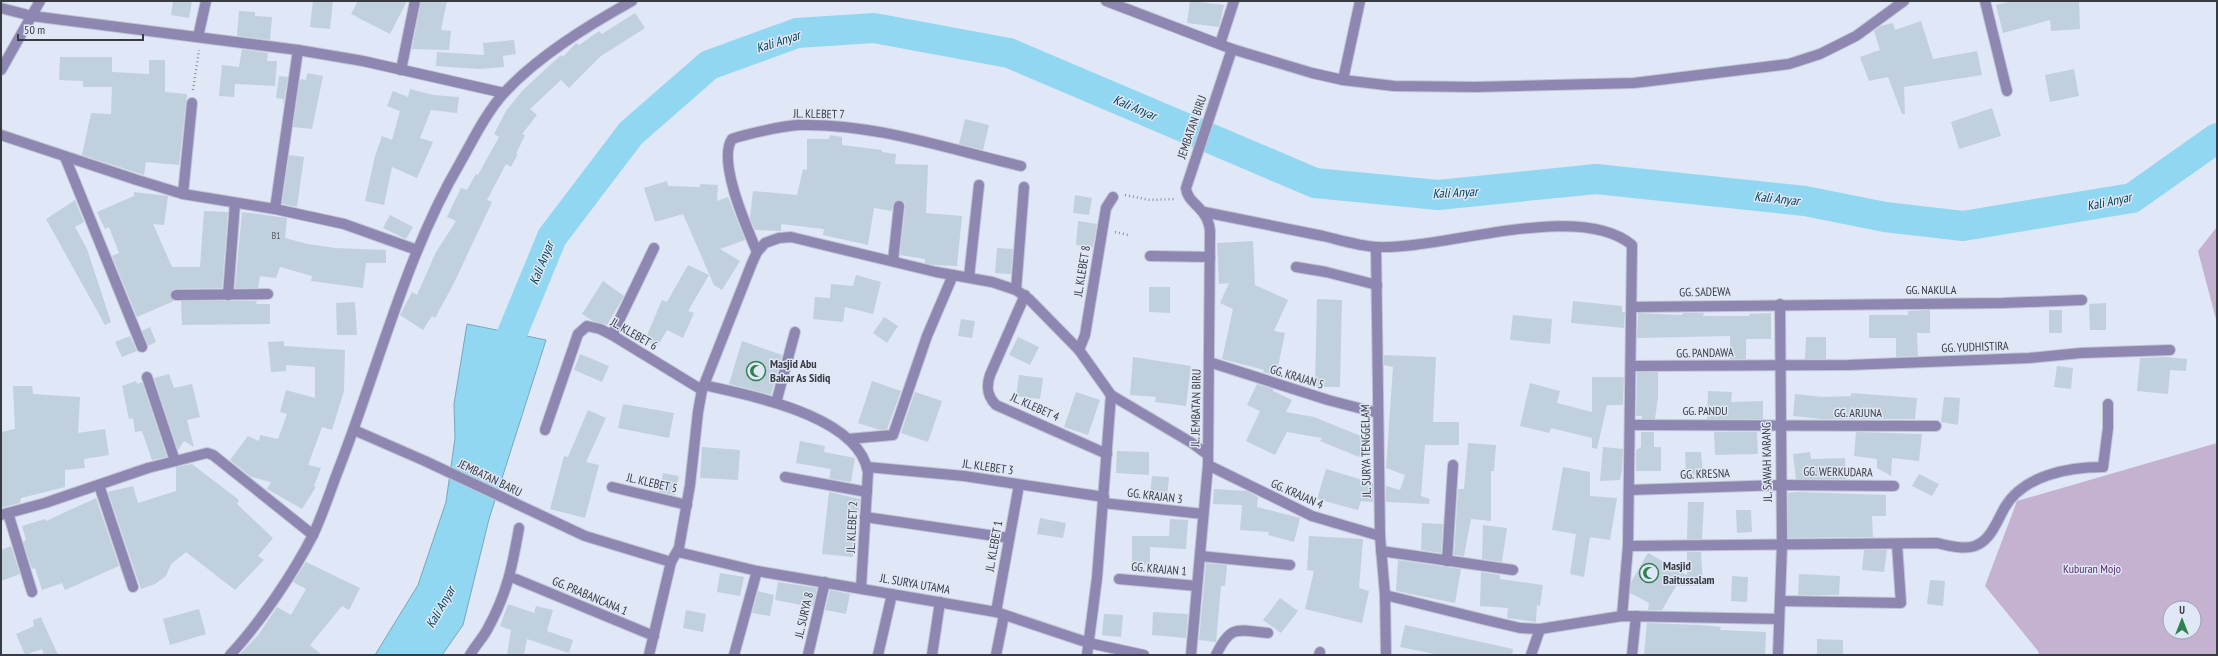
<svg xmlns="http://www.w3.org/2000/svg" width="2218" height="656" font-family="'PT Sans Narrow',sans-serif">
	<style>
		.green { fill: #c5b1d0; fill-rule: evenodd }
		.water { fill: #91d7f1; stroke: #77a8bc }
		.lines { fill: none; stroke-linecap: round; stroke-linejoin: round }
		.river { stroke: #91d7f1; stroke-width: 30 }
		.building { fill: #c1d0dd }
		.minor-casing { stroke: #bfc5d3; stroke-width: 12 }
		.path { stroke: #8b909b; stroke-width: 2.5; stroke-dasharray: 1 3; stroke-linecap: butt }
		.minor { stroke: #8d87b1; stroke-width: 10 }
		.labels { text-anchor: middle; stroke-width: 3; stroke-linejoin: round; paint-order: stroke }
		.number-label { font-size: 10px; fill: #5b6069 }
		.street-label { font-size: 12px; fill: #393b42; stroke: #e0e7f7 }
		.poi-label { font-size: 12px; font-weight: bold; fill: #393b42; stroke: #e0e7f7; text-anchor: start }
		.park-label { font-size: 12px; fill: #562d6a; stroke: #e0e7f7 }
		.water-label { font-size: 13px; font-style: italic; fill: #024455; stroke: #e0e7f7 }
	</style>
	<rect width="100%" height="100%" fill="#e0e7f7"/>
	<g class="green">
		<path d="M2217,227V323L2198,251Z"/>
		<path d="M2217,443V655H2039L2038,651L1985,586L2017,501ZM2170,608H2194V632H2170Z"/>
	</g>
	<path class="water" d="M467,324L546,340L489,519L463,625L442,655H375L418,585L446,502L455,438L454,404Z"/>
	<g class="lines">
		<path class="river" d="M501,371L507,346L552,237L631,133L709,65L797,33L874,28L1009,53L1315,183L1438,195L1596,179L1805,201L1885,217L1963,226L2132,198L2217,138"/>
	</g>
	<g class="building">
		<path d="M173,1H192L189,18L171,15Z"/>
		<path d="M313,1H333L330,29L310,27Z"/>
		<path d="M358,1H407L390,34L351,14Z"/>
		<path d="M421,1H447L441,30L451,31L449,50L412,49Z"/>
		<path d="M1190,1L1224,5L1219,27L1187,23Z"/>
		<path d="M2012,1H2079L2080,29L2051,31L2050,20L2003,33L1996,5Z"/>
		<path d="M239,11L255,12V16L272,17L270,40L237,36Z"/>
		<path d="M635,13L645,28L601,56L569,88L561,80L530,109L537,115L522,134L525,135L516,154H518L511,167L506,164L487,200L492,202L454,283L435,318L432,316L423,330L400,315L412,292L417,295L436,252L456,221L447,217L461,188L467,190L476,174L478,175L499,137L494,134L506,111L523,90L561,55L563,57L576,43L579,45L599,31L602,34Z"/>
		<path d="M1921,21L1933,59L1977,51L1982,75L1904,87L1905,114H1902L1888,77L1869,81L1860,57L1880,50L1874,31L1880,26L1893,23L1895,30Z"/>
		<path d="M514,40L516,54L503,56L504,67L479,69L436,66L437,52L484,55L483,43Z"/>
		<path d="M242,49L268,53L267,61H277L275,86L235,84L234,97L219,96L222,65L239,67Z"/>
		<path d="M60,57H112V72L149,74V60H165V92L187,94L179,165L146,162L144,175L82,155L91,113L111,114L112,87H83V81L59,80Z"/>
		<path d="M2074,69L2079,96L2050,102L2045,75Z"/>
		<path d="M307,73L323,76L312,129L293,127L300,79L306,80Z"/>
		<path d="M279,76L288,77L283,106V99L276,98Z"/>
		<path d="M410,89L433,95L459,97L457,113L431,110L420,138L433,142L417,178L392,167L384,205L365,201L375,156L382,136L392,140L400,111L387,106L393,91L408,97Z"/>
		<path d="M1992,108L2001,136L1959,149L1951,122Z"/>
		<path d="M965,119L989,125L983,150L959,144Z"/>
		<path d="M830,135L842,137V145L882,150V152L896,154L895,164L928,165L926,213L962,216L957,266L934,265L925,263V259L900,255L905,207V203L900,200L894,202L892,211L874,208L868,245L823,235L824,229L781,224V231L755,230L750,218L753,191L797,195L803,169L807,170V139H829Z"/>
		<path d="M289,155L304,157L297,207L282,204Z"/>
		<path d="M667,181L668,186L700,187V184L718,185L717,201L728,197L745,240L720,249L740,261L722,290L714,285L683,214L655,222L644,188Z"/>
		<path d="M134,192L168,196L164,225L153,224L172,267H200L204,211L228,212L222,288L173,289L170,295L174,301L137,317L112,256L119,253L109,227L105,229L97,212L134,196Z"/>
		<path d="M1075,195L1092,198L1089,215L1073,213Z"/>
		<path d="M75,200L84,222L75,227L87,249L111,322L105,325L46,219Z"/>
		<path d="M242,212L287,218L285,238L308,244L335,248L386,250V263H366L363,288L311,281L312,276L280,267L276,278L260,276L258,288H235Z"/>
		<path d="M390,215L413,227L406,239L383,228Z"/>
		<path d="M1078,221L1097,224L1093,247L1076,245Z"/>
		<path d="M1253,241L1255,285L1288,300L1274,331L1285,333L1276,376L1263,372L1264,370L1222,359L1233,309L1220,303L1229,283L1219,284L1217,243Z"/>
		<path d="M997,248L1013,249L1011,274L995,273Z"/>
		<path d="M688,265L709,275L688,311L694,313L683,338L667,330L657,347L645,340L662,300L667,302Z"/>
		<path d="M856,275L881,282L873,314L845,307L843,322L813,319L815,297L830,298L831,284L853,286Z"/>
		<path d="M603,281L624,296L607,325L593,321L582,314Z"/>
		<path d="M1149,287H1170V313L1149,312Z"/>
		<path d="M1317,299L1342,300L1340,387H1315Z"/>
		<path d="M181,301H257L256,304H270V324L182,325Z"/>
		<path d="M1573,301L1622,306V312H1625L1624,328L1571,323Z"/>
		<path d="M355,302L357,335H337L336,303Z"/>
		<path d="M2106,303V330H2090L2089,304Z"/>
		<path d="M1930,310V333H1917L1918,356L1896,357V338H1869V315H1908V311Z"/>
		<rect x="2049" y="310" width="13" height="23"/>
		<path d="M1638,313L1682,315L1683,313H1704L1703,316H1749V314L1771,313V339H1746V359H1730V336L1637,338Z"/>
		<path d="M1513,315L1552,319L1550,344L1510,340Z"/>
		<path d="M884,317L898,326L887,343L873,333Z"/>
		<path d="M961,319L975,321L972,338L958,336Z"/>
		<path d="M150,327L156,342L148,346L142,331Z"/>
		<path d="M130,336L137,351L122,357L115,342Z"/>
		<path d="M1018,337L1039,347L1030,365L1009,355Z"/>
		<path d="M1806,337H1826V359H1805Z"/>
		<path d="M284,341V346L345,350L344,391L332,430L322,427L308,465L321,468L314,486L316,487L302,509L267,489L271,482L251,477L230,460L248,436L259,441L260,435L278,439L287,414L280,412L286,390L315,398V367L286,365V371L271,372L268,342Z"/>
		<path d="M742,341L782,355L771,395L729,384Z"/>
		<path d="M580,354L609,366L602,382L574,370Z"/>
		<path d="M1384,355L1436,357L1433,422H1459V445H1425L1421,496L1430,499L1429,504L1386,502V486L1400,490L1405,475L1386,468L1393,367L1384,365Z"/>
		<path d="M1133,357L1191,366L1186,406L1155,402L1156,397L1130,395Z"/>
		<path d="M2167,357L2187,359L2186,371L2170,370L2168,394L2137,391L2140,358Z"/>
		<path d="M2057,366L2073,368L2071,389L2054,387Z"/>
		<path d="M1637,372H1658V397L1655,419H1642V416H1636Z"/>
		<path d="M169,374L174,388L192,384L200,417L187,420L194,447L184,441L178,450L154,378Z"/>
		<path d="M1019,375L1043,378L1040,399L1016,396Z"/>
		<path d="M1592,377H1624L1623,405H1607L1597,449L1592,448V438L1551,428L1549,433L1520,426L1530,383L1560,391L1557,403L1592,412Z"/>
		<path d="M136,381L137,384L142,382L167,457L152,460L142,431L135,432L133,418L129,419L122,386Z"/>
		<path d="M872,381L901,391L887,429L880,430L858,423Z"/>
		<path d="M1257,384L1273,389V391L1292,400L1286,412L1314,417L1366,438L1359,457L1320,441L1322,438L1287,432L1275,455L1246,441L1260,411L1247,405Z"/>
		<path d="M13,386H32L33,394L80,397L78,433L105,429L109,455L84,459L85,468L65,470V487L21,498L20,503L1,508V432L15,429Z"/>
		<path d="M1708,391L1732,392L1731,402L1763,401V419H1707Z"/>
		<path d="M915,392L942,401L928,442L901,433Z"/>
		<path d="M1076,392L1100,400L1088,435L1064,427Z"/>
		<path d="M1851,393L1917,398L1915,419H1822L1793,416L1795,394L1824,397L1851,396Z"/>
		<path d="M1944,397L1960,398L1958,425L1941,422Z"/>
		<path d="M623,404L674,413L669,438L618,428Z"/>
		<path d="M588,410L606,418L586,462L599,465L585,518L550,509L564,456L568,457Z"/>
		<path d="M1641,432H1654V447H1661V471H1636V450L1641,447Z"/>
		<path d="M1714,432H1757L1758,454L1715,455Z"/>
		<path d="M1856,432L1922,434L1919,461L1892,458L1891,476L1877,468V459L1854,456Z"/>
		<path d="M800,441L825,446L824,452L855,458L851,482L831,479L829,478L831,469L796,463Z"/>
		<path d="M1468,443L1496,445L1494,471H1491V521L1471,519L1464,556L1454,555L1458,489H1464Z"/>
		<path d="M702,447L740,450L738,480L700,478Z"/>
		<path d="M1603,447L1623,449L1622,471L1620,480L1600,481Z"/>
		<path d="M1117,451L1149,452V475L1116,473Z"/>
		<path d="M1685,452H1701L1703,474L1686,475Z"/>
		<path d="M1810,452L1811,459L1845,458L1846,479H1796L1793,454Z"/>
		<path d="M192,464L239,500L237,504L273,538L258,556L264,560L235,590L186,552L171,564L166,576L155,584L141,589L108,492L133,486L138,503L176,491V467Z"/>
		<path d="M1563,467L1590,472V496L1617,498L1610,540L1590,537L1584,577L1570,574L1576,534L1552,530Z"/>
		<path d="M1326,469L1373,483V502L1361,501L1358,510L1317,499Z"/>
		<path d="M663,473L679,476L675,495L659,492Z"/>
		<path d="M1919,474L1939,484L1932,496L1912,486Z"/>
		<path d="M1152,476L1169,477L1167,498L1150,496Z"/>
		<path d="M1214,489L1247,491L1258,497L1257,507L1300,518L1294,542L1268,535L1269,532L1240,530L1242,505L1213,504Z"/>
		<path d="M829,492L860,499L853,557L822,554Z"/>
		<path d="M1797,492L1886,495V516H1872L1873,537L1788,538V493Z"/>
		<path d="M96,498L119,566L65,590L62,583L42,590L35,568L32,569L23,542L26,540L22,526L45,519L46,521Z"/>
		<path d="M1688,502H1704L1702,539H1687Z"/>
		<path d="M1736,510H1751L1752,532L1737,533Z"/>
		<path d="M1040,518L1066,523L1063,538L1037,534Z"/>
		<path d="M1170,519L1188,520L1186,549L1150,547V565H1132V536H1169Z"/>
		<path d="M1422,523L1443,524L1441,553L1421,550Z"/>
		<path d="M1483,525L1507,528L1502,562L1482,559Z"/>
		<path d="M1309,536L1363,539L1359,588L1369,591L1362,623L1305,609L1314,571L1307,570Z"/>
		<path d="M11,546L20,574L1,581V550Z"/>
		<path d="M1864,550H1887L1884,572L1862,570Z"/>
		<path d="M1687,552H1701L1703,584L1707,586H1676L1662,610H1648L1649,603L1630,593L1631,582L1648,553L1687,575Z"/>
		<path d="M1398,560L1461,569L1455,603L1396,591Z"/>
		<path d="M306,562L360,588L349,610L342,606L310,645L322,655H239L259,634L277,607L291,615L306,589L293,582Z"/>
		<path d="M1206,563L1227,565L1225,586H1221L1216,642L1199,640Z"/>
		<path d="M1481,572L1500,575V579L1543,585L1540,606L1537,605L1536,622L1507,618L1508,608L1480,606Z"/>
		<path d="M720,573L744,577L740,596L717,592Z"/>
		<path d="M1799,574L1840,576L1839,595H1798Z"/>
		<path d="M1732,576L1748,577L1747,602L1731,601Z"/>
		<path d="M1930,580L1945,581L1943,606L1927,604Z"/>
		<path d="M778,582L817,588L813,607L775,600Z"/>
		<path d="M830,590L850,594L846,614L825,610Z"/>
		<path d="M758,591L774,595L770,616L752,613Z"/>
		<path d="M1280,598L1298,611L1281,633L1263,620Z"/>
		<path d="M508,604L534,613L536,606L553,610L547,631L573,640L569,653L527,639L524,655H507L511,630L500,626Z"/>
		<path d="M199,609L206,634L170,645L163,619Z"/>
		<path d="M686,610L706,614L703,632L683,628Z"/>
		<path d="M1153,612L1188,614L1186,638L1152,635Z"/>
		<path d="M1104,614L1123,615L1121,637L1102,635Z"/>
		<path d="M41,617L43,622L58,655H44L42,649L25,655L16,634L34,626L33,620Z"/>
		<path d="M1647,623L1700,625L1721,627L1720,630L1766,632L1765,655H1644Z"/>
		<path d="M1405,625L1513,649L1512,655H1440L1400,647Z"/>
		<path d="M1817,639L1843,640V655H1817Z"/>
	</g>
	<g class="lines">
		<g class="minor-casing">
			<g id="minor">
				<path d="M1106,1L1232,49L1312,73L1343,80L1394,86L1475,87L1634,83L1789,64L1820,54L1856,36L1904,1"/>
				<path d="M1985,1L2007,91"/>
				<path d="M1,8L32,16L298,50L363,61L504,93"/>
				<path d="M198,37L206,1"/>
				<path d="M1220,44L1234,1"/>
				<path d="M1,70L40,1"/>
				<path d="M401,70L415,1"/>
				<path d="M1343,80L1360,1"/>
				<path d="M1,135L137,180L183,194L275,209L344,224L417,250"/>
				<path d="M65,157L142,347"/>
				<path d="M183,194L192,103"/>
				<path d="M275,209L298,50"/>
				<path d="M1204,212C1244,220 1284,228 1323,236C1340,240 1359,246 1377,247C1443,250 1579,200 1632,245L1628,546L1622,616"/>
				<path d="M1376,247L1380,536L1385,595L1386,655"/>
				<path d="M757,252C747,228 717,161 732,139L738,137C758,132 779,126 799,125C874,123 948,149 1021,166"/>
				<path d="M1150,256L1210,257"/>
				<path d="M893,261L899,206"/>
				<path d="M1296,267L1326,272L1377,285"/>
				<path d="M969,277L979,185"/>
				<path d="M1016,290L1024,187"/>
				<path d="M176,295L268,294"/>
				<path d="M228,295L235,203"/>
				<path d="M1025,295L990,375C986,387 987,396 996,405L1107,454"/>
				<path d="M1632,307L2003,303L2082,300"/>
				<path d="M612,335L654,248"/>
				<path d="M1079,350L1085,335L1106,208L1113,197"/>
				<path d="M1209,362L1328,400L1378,413"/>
				<path d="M1631,366L1849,365L2029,358L2081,353L2170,350"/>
				<path d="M147,377L175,461"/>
				<path d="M704,385C750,396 858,415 868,472L861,588"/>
				<path d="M776,403L795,332"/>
				<path d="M1630,425L1936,426"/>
				<path d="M354,430L425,461L585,536L671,562"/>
				<path d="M545,430L578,334L587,326L600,329L612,335L702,390"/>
				<path d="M848,439L893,435L927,336L953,275"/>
				<path d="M1208,465L1312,516L1380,536"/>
				<path d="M867,467L964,476L1104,497"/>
				<path d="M785,477L867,492"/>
				<path d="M99,485L133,587"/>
				<path d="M612,487L687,505"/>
				<path d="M1629,490L1781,485L1894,486"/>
				<path d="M1103,503L1203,514"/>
				<path d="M8,513L32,592"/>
				<path d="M1,515L45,503L148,468L207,453L213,455L313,535"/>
				<path d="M865,517L1009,538"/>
				<path d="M1628,546L1937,543C1949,546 1967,551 1979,544C1992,537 1998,519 2005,507C2024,475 2069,467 2103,467L2108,428V404"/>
				<path d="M1381,551L1513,570"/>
				<path d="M678,552L757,571L996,612L1089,643L1144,655"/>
				<path d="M1200,556L1290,565"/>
				<path d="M1447,561L1453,465"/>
				<path d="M516,579L654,636"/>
				<path d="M1119,579L1197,586"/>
				<path d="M1385,595L1486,620L1520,628L1540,629L1622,616L1779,619"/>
				<path d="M1780,601L1901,603L1897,544"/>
				<path d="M996,612L1019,485"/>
				<path d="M230,655C260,623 293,574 313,535C322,516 329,495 336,476C377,373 404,258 460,163C473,140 486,113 504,93C538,56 589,25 632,1"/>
				<path d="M470,655C475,646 482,639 487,630C507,594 512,568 519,528"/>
				<path d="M649,655L671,562L679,548L690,485L698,412L702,390L752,263L757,252L765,243L779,238L791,237L936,272L992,282L1016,290L1029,299L1079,350L1111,395L1192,443L1208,455"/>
				<path d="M734,655L757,571"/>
				<path d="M808,655L825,582"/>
				<path d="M878,655L892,594"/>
				<path d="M932,655L940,602"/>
				<path d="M996,655L1004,615"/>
				<path d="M1087,655L1097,578L1111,395"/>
				<path d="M1191,655L1208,465L1210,231C1208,207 1187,204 1186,188L1232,49"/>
				<path d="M1216,655C1231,624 1237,630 1268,633"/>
				<path d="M1319,655L1320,652"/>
				<path d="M1531,655L1540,629"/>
				<path d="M1632,655L1636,616"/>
				<path d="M1778,655L1782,545L1780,304"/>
			</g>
		</g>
		<g class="path">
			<path d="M193,90L199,50"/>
			<path d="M1125,195L1150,200L1176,199"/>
			<path d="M1115,232L1128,235"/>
		</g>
		<use href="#minor" class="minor"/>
	</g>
	<defs>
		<g id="mosque-ring" transform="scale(1)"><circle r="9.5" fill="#e0e7f7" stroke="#308050" stroke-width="1.5"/><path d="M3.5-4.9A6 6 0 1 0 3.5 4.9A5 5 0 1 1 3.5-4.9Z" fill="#308050"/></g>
	</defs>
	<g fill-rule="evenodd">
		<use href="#mosque-ring" x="756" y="371"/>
		<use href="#mosque-ring" x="1649" y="573"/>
	</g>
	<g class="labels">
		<g class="number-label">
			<text x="276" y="239">B1</text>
		</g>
		<g class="street-label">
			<text transform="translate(819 114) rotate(1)" y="4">JL. KLEBET 7</text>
			<text transform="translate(1192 127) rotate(-71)" y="4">JEMBATAN BIRU</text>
			<text transform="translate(1082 271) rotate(-81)" y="4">JL. KLEBET 8</text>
			<text x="1931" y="294">GG. NAKULA</text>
			<text transform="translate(1705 292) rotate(-1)" y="4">GG. SADEWA</text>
			<text transform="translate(634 334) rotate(30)" y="4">JL. KLEBET 6</text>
			<text transform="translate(1975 347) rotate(-2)" y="4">GG. YUDHISTIRA</text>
			<text transform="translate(1705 353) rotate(-1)" y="4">GG. PANDAWA</text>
			<text transform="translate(1297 377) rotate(17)" y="4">GG. KRAJAN 5</text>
			<text transform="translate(1035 407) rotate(24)" y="4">JL. KLEBET 4</text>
			<text transform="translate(1196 408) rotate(-89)" y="4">JL. JEMBATAN BIRU</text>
			<text x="1705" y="415">GG. PANDU</text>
			<text x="1858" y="417">GG. ARJUNA</text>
			<text transform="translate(1366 451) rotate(-91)" y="4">JL. SURYA TENGGELAM</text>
			<text transform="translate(1767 462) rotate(-91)" y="4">JL. SAWAH KARANG</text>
			<text transform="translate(988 467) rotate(8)" y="4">JL. KLEBET 3</text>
			<text transform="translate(1838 472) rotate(1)" y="4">GG. WERKUDARA</text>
			<text transform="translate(1705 474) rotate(-2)" y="4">GG. KRESNA</text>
			<text transform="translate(490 478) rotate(26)" y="4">JEMBATAN BARU</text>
			<text transform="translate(652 483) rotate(13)" y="4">JL. KLEBET 5</text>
			<text transform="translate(1297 494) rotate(24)" y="4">GG. KRAJAN 4</text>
			<text transform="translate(1155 496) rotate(7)" y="4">GG. KRAJAN 3</text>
			<text transform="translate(852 527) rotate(-87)" y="4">JL. KLEBET 2</text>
			<text transform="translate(994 546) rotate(-80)" y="4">JL. KLEBET 1</text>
			<text transform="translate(1159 569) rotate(5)" y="4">GG. KRAJAN 1</text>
			<text transform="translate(915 584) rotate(10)" y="4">JL. SURYA UTAMA</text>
			<text transform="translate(590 596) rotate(23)" y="4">GG. PRABANCANA 1</text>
			<text transform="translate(804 615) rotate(-77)" y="4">JL. SURYA 8</text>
		</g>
		<g class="poi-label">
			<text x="770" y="368">Masjid Abu<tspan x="770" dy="14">Bakar As Sidiq</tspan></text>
			<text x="1663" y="570">Masjid<tspan x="1663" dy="14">Baitussalam</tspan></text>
		</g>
		<g class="park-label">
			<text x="2092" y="573">Kuburan Mojo</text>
		</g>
		<g class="water-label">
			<text transform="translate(778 41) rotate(-18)" y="5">Kali Anyar</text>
			<text transform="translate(1135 107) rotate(23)" y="5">Kali Anyar</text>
			<text transform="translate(1455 192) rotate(-3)" y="5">Kali Anyar</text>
			<text transform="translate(1777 198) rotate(6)" y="5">Kali Anyar</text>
			<text transform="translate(2109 201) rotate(-12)" y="5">Kali Anyar</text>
			<text transform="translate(541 263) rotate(-68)" y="5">Kali Anyar</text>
			<text transform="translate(440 607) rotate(-60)" y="5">Kali Anyar</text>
		</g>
	</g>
	<rect width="2218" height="656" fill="none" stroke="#393b42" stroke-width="4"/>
	<g transform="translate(2182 620)"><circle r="19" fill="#e0e7f7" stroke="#9da2af"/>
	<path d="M0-3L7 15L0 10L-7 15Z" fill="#308050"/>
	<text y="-6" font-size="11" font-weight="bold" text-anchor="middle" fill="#393b42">U</text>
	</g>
	<path d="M18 34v6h125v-6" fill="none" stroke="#393b42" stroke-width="2"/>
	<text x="24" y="34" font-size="12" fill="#393b42" stroke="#e0e7f7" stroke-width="3" paint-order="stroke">50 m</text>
</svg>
